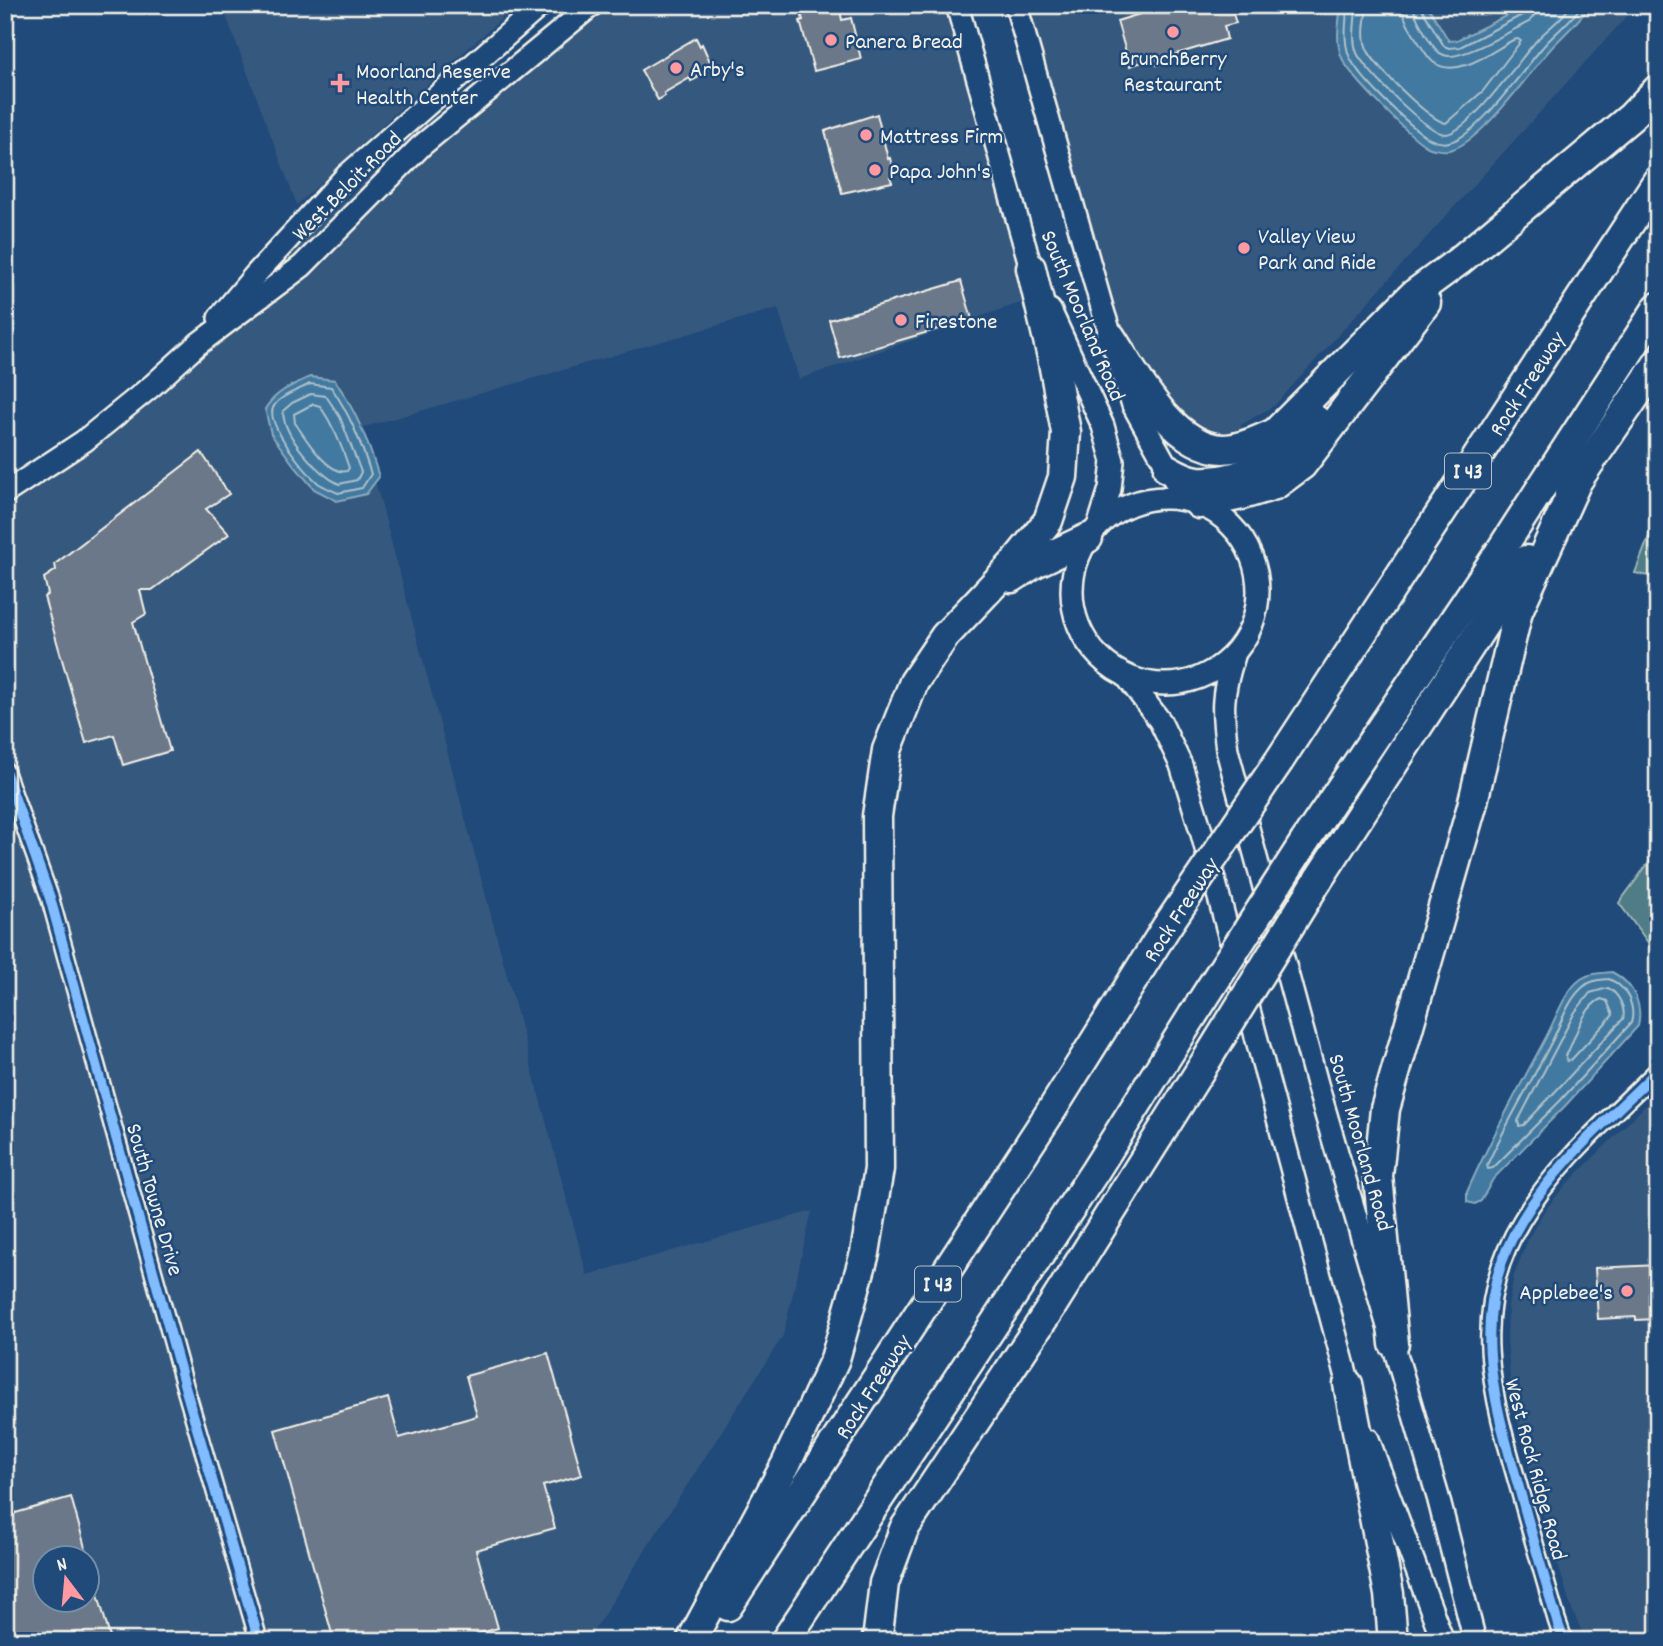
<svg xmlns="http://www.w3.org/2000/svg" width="1663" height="1646" font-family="Dekko,sans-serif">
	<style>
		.built { fill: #36587e; fill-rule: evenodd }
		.green { fill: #4f7c86; stroke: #a2b6b7; stroke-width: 2 }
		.water { fill: #4379a0; stroke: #8aa9bd; stroke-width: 2 }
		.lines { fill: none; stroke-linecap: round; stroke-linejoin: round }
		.shore { stroke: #adc1cb; stroke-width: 2 }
		.building { fill: #6b7889; stroke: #f4f1e8; stroke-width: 2; fill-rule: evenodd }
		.street-casing { stroke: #f4f1e8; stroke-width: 21 }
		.secondary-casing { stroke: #f4f1e8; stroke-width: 26 }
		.highway-casing { stroke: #f4f1e8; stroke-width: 33 }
		.street { stroke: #1f4a7a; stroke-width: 16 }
		.secondary { stroke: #1f4a7a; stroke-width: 21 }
		.highway { stroke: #1f4a7a; stroke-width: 28 }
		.highway-bridge-casing { stroke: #f4f1e8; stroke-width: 33; stroke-linecap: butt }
		.highway-bridge { stroke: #1f4a7a; stroke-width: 28 }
		.cycleway-casing { stroke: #1f4a7a; stroke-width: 15 }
		.cycleway { stroke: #80bcff; stroke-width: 10 }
		.poi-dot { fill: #ff9aa2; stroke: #1f4a7a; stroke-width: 2.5 }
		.labels { text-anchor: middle; stroke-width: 5; stroke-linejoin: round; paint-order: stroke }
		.shield { fill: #1f4a7a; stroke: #b4bfc7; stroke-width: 2 }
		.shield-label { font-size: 21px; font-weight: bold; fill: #f4f1e8 }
		.poi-label { font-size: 23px; fill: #f4f1e8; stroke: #1f4a7a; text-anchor: start }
		.street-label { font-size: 23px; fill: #f4f1e8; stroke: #1f4a7a }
	</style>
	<rect width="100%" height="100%" fill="#1f4a7a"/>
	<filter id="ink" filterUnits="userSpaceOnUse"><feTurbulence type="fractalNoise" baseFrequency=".0143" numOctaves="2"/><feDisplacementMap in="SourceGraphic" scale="14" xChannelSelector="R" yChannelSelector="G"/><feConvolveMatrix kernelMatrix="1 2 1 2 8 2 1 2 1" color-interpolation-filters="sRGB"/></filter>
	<g filter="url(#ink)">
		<g class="built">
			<path d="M222,5H517L393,115L297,205Z"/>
			<path d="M569,5H957L1038,297L799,379L778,308L361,428L587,1275L812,1211L783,1336L587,1641H5V493L198,344L370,176ZM46,1558H88V1600H46Z"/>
			<path d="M1016,5H1637L1275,405L1241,425L1240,445H1200L1111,337Z"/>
			<path d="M1658,1093V1641H1586L1571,1607L1530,1472L1511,1389L1507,1339L1508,1306L1514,1275L1529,1237L1544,1211L1565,1186Z"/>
		</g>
		<g class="green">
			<path d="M1658,513V578L1635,573Z"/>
			<path d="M1658,850V956L1619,903Z"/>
		</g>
		<g class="water">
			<path d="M1341,5H1427L1449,41L1457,40L1528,5H1590C1578,24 1561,36 1547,53C1527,76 1479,145 1449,150C1444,151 1432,149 1428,147C1412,139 1349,75 1342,58C1335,42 1339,22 1341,5Z"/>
			<path d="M310,377L335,380C356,412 368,440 379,477L366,494L337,501L314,489L293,464L271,434L265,409C275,392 292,385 310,377Z"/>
			<path d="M1612,972C1633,983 1643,1004 1638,1026L1565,1106L1493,1179L1481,1201L1475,1204L1467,1202V1192C1490,1139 1518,1090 1545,1039C1555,1021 1564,991 1581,979C1590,973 1601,973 1612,972Z"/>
		</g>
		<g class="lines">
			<g class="shore">
				<path d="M1347,5C1347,21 1343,37 1348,53C1354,74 1409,125 1428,138C1433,141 1443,144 1449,142C1476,138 1523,70 1542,48C1554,33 1571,22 1582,5"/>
				<path d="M1356,5C1356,21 1351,38 1357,53C1364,69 1429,135 1446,134C1470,132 1520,58 1538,39C1548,28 1563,19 1571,5"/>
				<path d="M1367,5C1366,19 1361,35 1367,49C1374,65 1430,121 1446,123L1483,91L1521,41L1518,39L1513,40C1492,51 1457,80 1433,62C1426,56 1422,47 1417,40C1410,29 1403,19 1402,5"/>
				<path d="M1413,5C1414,16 1421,25 1426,35C1431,42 1435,52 1444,55C1459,62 1512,30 1529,22L1535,14L1537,5"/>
				<path d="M1422,5L1423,11L1444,46L1449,48L1460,47L1524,14L1528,5"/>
				<path d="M310,384L331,387C350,414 361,443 371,474L362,488L338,493C332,490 324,487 318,483C306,472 266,425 273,408C278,396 299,390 310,384Z"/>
				<path d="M311,394L326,396L340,417L361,472L357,480L339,484C318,474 283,436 283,411L292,403Z"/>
				<path d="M313,404L320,406C333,425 342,446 349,468L347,471C328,476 305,437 295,423L294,414Z"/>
				<path d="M1609,979C1626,986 1636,1006 1631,1023L1560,1101L1493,1168L1488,1169L1487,1165C1507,1122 1532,1081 1553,1039C1562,1021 1568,1000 1583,987C1590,980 1600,980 1609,979Z"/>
				<path d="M1608,988C1618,993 1626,1008 1623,1019L1524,1125L1519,1126L1518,1121L1575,1012L1590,993Z"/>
				<path d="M1601,999L1607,1001L1613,1015L1571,1060L1567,1061L1566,1056C1575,1039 1582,1008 1601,999Z"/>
			</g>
		</g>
		<g class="building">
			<path d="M818,5H839L842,20L851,18L861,59L814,71L800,21L803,20L800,10Z"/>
			<path d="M1159,5H1230L1236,23L1224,26L1227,39L1170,56L1172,61L1157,65L1155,58L1130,66L1117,21L1156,9L1155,6Z"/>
			<path d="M696,38L700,46L702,44L712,66L697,74L699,77L691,81L690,78L664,93L665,96L658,100L641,70Z"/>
			<path d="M877,114L888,159L890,158L894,176L890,177L892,182L842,193L825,131Z"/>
			<path d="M961,281L972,319L840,358L829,320Z"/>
			<path d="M201,452L229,494L206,509L229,534L152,590H140L146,614L133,622L170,751L123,765L114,735L86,743L44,597L48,594L44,578L56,570L55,564Z"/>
			<path d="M1658,1265V1314H1654L1655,1319L1636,1320V1317L1598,1319L1595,1268Z"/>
			<path d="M548,1353L582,1475L543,1486L555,1528L476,1550L498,1628L454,1641H334L275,1430L388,1398L399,1438L477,1416L466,1376Z"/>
			<path d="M71,1497L111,1641H5V1516ZM46,1558H88V1600H46Z"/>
		</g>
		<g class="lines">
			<g class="street-casing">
				<g id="street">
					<path d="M5,771L50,898L185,1387L259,1641"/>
					<path d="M1564,1641L1557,1621C1544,1577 1531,1532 1519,1488C1492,1395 1467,1310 1522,1220C1555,1164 1612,1116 1658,1070"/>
				</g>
			</g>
			<g class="secondary-casing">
				<g id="secondary">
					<path d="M957,5L1031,268L1037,280"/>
					<path d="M1016,5L1103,311L1133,405L1175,481"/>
					<path d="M1050,310L1103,426L1113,461L1110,489L1099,524"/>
					<path d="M219,318L255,275L346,176L541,5"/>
					<path d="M5,493L84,441L153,385L198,344L302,266L421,146L592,5"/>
					<circle cx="1165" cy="591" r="93"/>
					<path d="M1234,656C1221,694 1222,711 1227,750L1317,1084L1438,1497L1475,1641"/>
					<path d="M1127,677L1160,721L1181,765L1202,834L1352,1396"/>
					<path d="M1368,1439L1443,1641"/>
				</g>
			</g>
			<g class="highway-casing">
				<g id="highway">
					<path d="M1111,337C1136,376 1172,447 1223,449C1241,449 1260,439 1275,433L1414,294L1459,261L1631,117L1658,89"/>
					<path d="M1168,469C1177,474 1187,480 1198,481C1247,484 1286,453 1316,420"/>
					<path d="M1569,493L1658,363"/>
					<path d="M1199,504L1242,495L1275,485L1302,465L1426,303"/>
					<path d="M1012,578L1035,563L1088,538"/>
					<path d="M1279,761L1658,180"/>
					<path d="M1305,841L1497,556L1658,307"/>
					<path d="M1318,880L1526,560"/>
					<path d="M1394,1344L1378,1176L1385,1109L1472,806L1518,611L1579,477"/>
					<path d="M1348,1384L1389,1594L1393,1641"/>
					<path d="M728,1606L1053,1108L1167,926"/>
					<path d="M691,1641L786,1464L835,1359L865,1253L879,1169L877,816L887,750L914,682L945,636L1014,563L1048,521L1063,477L1066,432L1052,357L1031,268"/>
					<path d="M785,1641L1095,1171L1193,1015"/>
					<path d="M877,1641L884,1583L904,1529L1052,1306L1206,1061"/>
				</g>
			</g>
			<use href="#street" class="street"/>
			<use href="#secondary" class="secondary"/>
			<use href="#highway" class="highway"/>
			<g class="highway-bridge-casing">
				<g id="highway-bridge">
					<path d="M1167,926L1279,761"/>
					<path d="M1193,1015L1305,841"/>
					<path d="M1206,1061L1318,880"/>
				</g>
			</g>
			<use href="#highway-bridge" class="highway-bridge"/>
			<g class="cycleway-casing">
				<g id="cycleway">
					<path d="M5,771L50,898L185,1387L259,1641"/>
					<path d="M1564,1641L1557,1621C1544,1577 1531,1532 1519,1488C1492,1395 1467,1310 1522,1220C1555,1164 1612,1116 1658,1070"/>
				</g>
			</g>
			<use href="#cycleway" class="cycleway"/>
		</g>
	</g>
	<g class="poi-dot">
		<circle cx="1173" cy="32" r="7"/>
		<circle cx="831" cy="40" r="7"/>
		<circle cx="676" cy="68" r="7"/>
		<path d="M336.5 72.5h7v7h7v7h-7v7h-7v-7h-7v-7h7z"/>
		<circle cx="866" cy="135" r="7"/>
		<circle cx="875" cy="170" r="7"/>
		<circle cx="1244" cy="248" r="7"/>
		<circle cx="901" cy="320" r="7"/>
		<circle cx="1627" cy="1291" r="7"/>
	</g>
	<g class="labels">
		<g class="shield">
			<rect x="1445" y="453.5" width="46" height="35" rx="5"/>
			<rect x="915" y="1266.5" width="46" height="35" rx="5"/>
		</g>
		<g class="shield-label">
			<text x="1468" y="478">I 43</text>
			<text x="938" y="1291">I 43</text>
		</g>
		<g class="poi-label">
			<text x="845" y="48">Panera Bread</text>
			<text x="1173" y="65" text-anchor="middle">BrunchBerry<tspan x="1173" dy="26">Restaurant</tspan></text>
			<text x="690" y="76">Arby's</text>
			<text x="356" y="78">Moorland Reserve<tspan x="356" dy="26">Health Center</tspan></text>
			<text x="880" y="143">Mattress Firm</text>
			<text x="889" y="178">Papa John's</text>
			<text x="1258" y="243">Valley View<tspan x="1258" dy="26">Park and Ride</tspan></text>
			<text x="915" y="328">Firestone</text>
			<text x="1613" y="1299" text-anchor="end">Applebee's</text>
		</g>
		<g class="street-label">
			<text transform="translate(346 185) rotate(-45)" y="8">West Beloit Road</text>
			<text transform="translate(1084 315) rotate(67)" y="8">South Moorland Road</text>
			<text transform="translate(1526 383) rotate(-57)" y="8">Rock Freeway</text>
			<text transform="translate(1180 909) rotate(-57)" y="8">Rock Freeway</text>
			<text transform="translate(1362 1142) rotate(74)" y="8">South Moorland Road</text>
			<text transform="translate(156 1199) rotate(74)" y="8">South Towne Drive</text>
			<text transform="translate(872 1386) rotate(-57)" y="8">Rock Freeway</text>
			<text transform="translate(1537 1469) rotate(75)" y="8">West Rock Ridge Road</text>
		</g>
	</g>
	<rect width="1663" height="1646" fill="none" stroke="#1f4a7a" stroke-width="28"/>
	<rect x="14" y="14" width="1635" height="1618" fill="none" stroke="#f4f1e8" stroke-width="2.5" filter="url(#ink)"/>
	<g transform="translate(66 1579) rotate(344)"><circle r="33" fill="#1f4a7a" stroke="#748da6" stroke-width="2"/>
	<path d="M0-5L12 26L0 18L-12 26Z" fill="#ff9aa2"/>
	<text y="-10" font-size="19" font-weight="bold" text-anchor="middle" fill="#f4f1e8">N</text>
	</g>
</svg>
